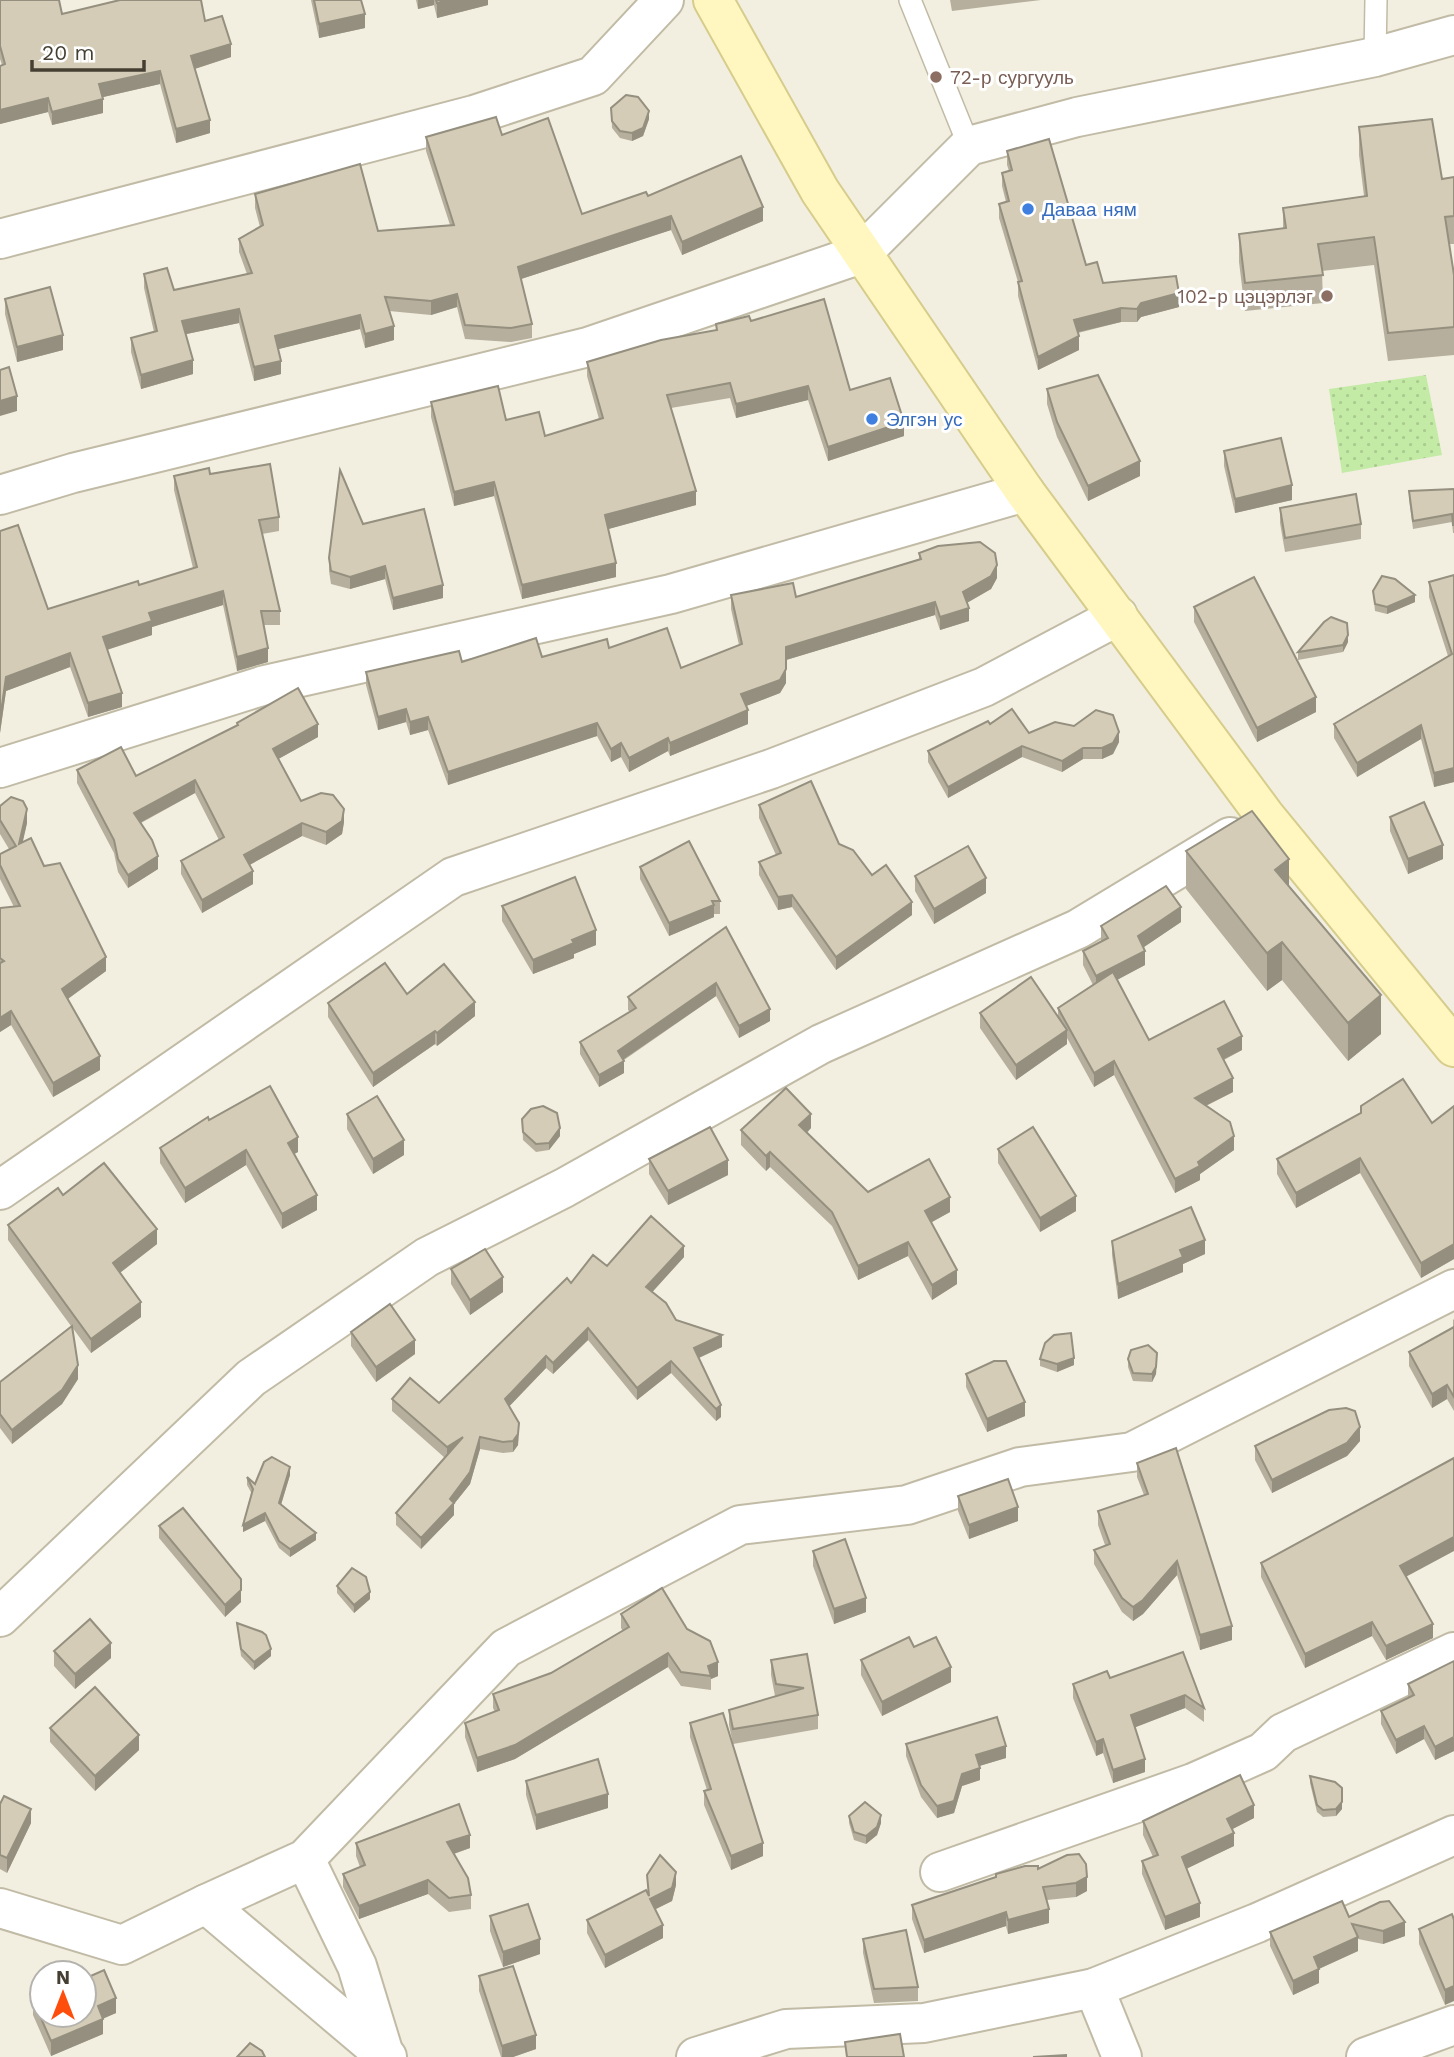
<svg xmlns="http://www.w3.org/2000/svg" width="1454" height="2057" font-family="'Work Sans',sans-serif">
	<style>
		.park { fill: url(#park-dots) }
		.lines { fill: none; stroke-linecap: round; stroke-linejoin: round }
		.lane-casing { stroke: #c1bba6; stroke-width: 24 }
		.street-casing { stroke: #c1bba6; stroke-width: 42 }
		.secondary-casing { stroke: #d6cc8c; stroke-width: 42 }
		.lane { stroke: #fff; stroke-width: 21 }
		.street { stroke: #fff; stroke-width: 38 }
		.secondary { stroke: #fff7bf; stroke-width: 38 }
		.wall { fill: #b6af9d }
		.shaded-wall { fill: #948f7f }
		.building { fill: #d4ccb6; stroke: #948f7f; stroke-width: 2 }
		.education-dot { fill: #8d6e63; stroke: #fff; stroke-width: 2.5 }
		.shop-dot { fill: #3f7fe0; stroke: #fff; stroke-width: 2.5 }
		.labels { text-anchor: middle; stroke-width: 6; stroke-linejoin: round; paint-order: stroke }
		.education-label { font-size: 19px; fill: #785e54; stroke: #fff; text-anchor: start }
		.shop-label { font-size: 19px; fill: #366cbe; stroke: #fff; text-anchor: start }
	</style>
	<defs>
		<pattern id="park-dots" width="8" height="8" patternUnits="userSpaceOnUse" patternTransform="scale(1.75)"><rect width="8" height="8" fill="#c3eba6"/><path d="M2 2h.1M6 6h.1" fill="none" stroke="#a9cb8f" stroke-width="1.8" stroke-linecap="round"/></pattern>
	</defs>
	<rect width="100%" height="100%" fill="#f2efe1"/>
	<path class="park" d="M1426,375L1442,455L1342,473L1329,389Z"/>
	<g class="lines">
		<g class="lane-casing">
			<g id="lane">
				<path d="M910,0L969,146"/>
				<path d="M1375,57L1376,0"/>
			</g>
		</g>
		<g class="street-casing">
			<g id="street">
				<path d="M0,239L474,115L593,76L664,0"/>
				<path d="M0,495L73,473L588,347L861,254L969,146L1077,117L1375,57L1454,35"/>
				<path d="M0,768L265,685L671,594L1025,492"/>
				<path d="M0,1190L453,877L771,769L984,687L1118,616"/>
				<path d="M0,1617L251,1378L427,1257L564,1188L821,1044L1078,929L1230,837"/>
				<path d="M305,1859L357,1966L383,2051"/>
				<path d="M940,1872L1193,1783L1263,1752L1283,1733L1454,1652"/>
				<path d="M206,1904L305,1859L506,1648L740,1525L907,1505L1020,1467L1132,1452L1454,1289"/>
				<path d="M0,1908L122,1945L206,1904L387,2057"/>
				<path d="M1094,1988L1122,2057"/>
				<path d="M696,2057L786,2029L924,2023L1094,1988L1257,1923L1454,1835"/>
				<path d="M1366,2057L1454,2025"/>
			</g>
		</g>
		<g class="secondary-casing">
			<path id="secondary" d="M713,0L820,191L1025,492L1265,816L1454,1047"/>
		</g>
		<use href="#lane" class="lane"/>
		<use href="#street" class="street"/>
		<use href="#secondary" class="secondary"/>
	</g>
	<g class="wall">
		<path d="M0,0L62,14L205,21L231,57L195,69L210,133L176,143L160,84L103,97V113L52,125L48,112L0,124V66L2,65L0,59Z"/>
		<path d="M311,0H361L365,28L319,38Z"/>
		<path d="M416,0H488V5L437,18L434,5L418,9Z"/>
		<path d="M950,0H1041L952,11Z"/>
		<path d="M611,108L649,119L643,136L632,141L620,138L612,128Z"/>
		<path d="M1359,127L1442,179L1454,177V244H1449L1454,275V355L1388,361L1374,265L1322,271L1323,303L1245,311L1239,262V234L1283,229V208L1364,196L1359,155Z"/>
		<path d="M502,135L582,214L648,196L763,221L682,255L671,230L521,279L532,324V338L511,342L465,339L457,307L431,315L389,311L394,340L365,348L360,329L278,349L281,374L254,381L239,323L186,334L193,374L141,389L131,352V338L154,332L144,288V274L174,290L247,274L239,252V239L260,227L255,208V194L378,231L450,225L426,151V137Z"/>
		<path d="M1007,151L1086,265L1103,283L1179,307L1141,317L1137,322H1121L1078,333L1079,350L1038,370L1018,296V282L999,218V204L1006,202L1002,186V173L1009,171L1007,165Z"/>
		<path d="M5,299L63,350L17,362L5,314Z"/>
		<path d="M751,321L850,390L904,436L828,461L808,400L736,418L730,398L671,408L696,505L608,529L616,577L522,599L494,496L454,506L431,417V402L506,420L545,436L599,419L587,376V362L716,330V324Z"/>
		<path d="M1047,389L1140,476L1088,501L1057,437L1047,404Z"/>
		<path d="M1224,451L1292,500L1235,513L1224,466Z"/>
		<path d="M210,474L279,517V531L262,534L280,611V625H263L268,662L237,671L223,605L152,627V635L107,650L122,707L88,717L70,667L6,691L0,733V531L48,609L139,585L193,568L174,490V476Z"/>
		<path d="M1454,489V533H1453L1452,522L1413,529L1409,499V491Z"/>
		<path d="M1280,508L1361,524V539L1285,552L1280,523Z"/>
		<path d="M363,524L443,598L393,610L385,579L350,589L331,584L329,571V558Z"/>
		<path d="M919,553L997,578L991,589L967,603L969,621L940,630L935,615L786,660V683L780,693L746,706L748,724L670,756L668,751L629,772L621,757L611,762L597,736L448,785L428,730L410,735L406,722L378,730L366,685V672L462,662L542,657L609,648L681,668L739,645L731,609V595L796,597L919,559Z"/>
		<path d="M1454,575V782L1434,787L1421,739L1357,777L1334,738V724L1448,656L1429,597V582Z"/>
		<path d="M1373,591L1415,602L1387,614L1375,611Z"/>
		<path d="M1194,607L1316,712L1257,742L1194,622Z"/>
		<path d="M1348,642L1343,652L1298,660V652Z"/>
		<path d="M237,723L318,737L278,759L301,801L344,822L342,834L326,845L302,836L249,865L253,884L202,913L181,874V861L219,840L195,793L141,823L158,869L128,888L118,872L114,853L77,783V770L136,776L237,726Z"/>
		<path d="M990,724L1029,733L1119,742L1113,754L1102,759H1083L1062,772L1022,757L948,798L928,762V751Z"/>
		<path d="M759,805L839,844L912,915L836,970L792,907L778,910L759,875V862L776,855L759,818Z"/>
		<path d="M0,806L27,823L22,843L44,866L106,971L68,999L100,1070L53,1097L11,1025L0,1032V908L14,907L0,879V854L9,849L0,834Z"/>
		<path d="M1390,817L1443,859L1408,874L1390,831Z"/>
		<path d="M1186,851L1289,887L1381,1034L1348,1061L1282,980L1267,991L1186,889Z"/>
		<path d="M640,867L720,901V914H714V917L669,936L640,879Z"/>
		<path d="M915,876L986,893L934,924L915,891Z"/>
		<path d="M502,906L596,945L574,954V958L533,974L502,921Z"/>
		<path d="M1181,922L1144,947L1145,965L1117,980L1149,1040L1242,1050L1224,1060L1233,1092L1206,1106L1234,1150L1200,1174V1180L1175,1193L1114,1075L1094,1087L1067,1038V1044L1016,1080L980,1028V1013L1058,1016V1008L1093,985L1083,965V951L1101,941V926Z"/>
		<path d="M726,927L770,1021L739,1038L716,996L624,1060V1073L599,1087L580,1054V1042L630,1012L628,1010V997Z"/>
		<path d="M407,994L475,1016L437,1046L435,1044L373,1087L328,1017V1003Z"/>
		<path d="M1454,1106V1259L1421,1278L1360,1173L1296,1208L1277,1174V1159L1432,1123Z"/>
		<path d="M347,1114L404,1155L373,1174L347,1129Z"/>
		<path d="M522,1119L560,1136L549,1150L536,1152L523,1140Z"/>
		<path d="M209,1120L298,1152L294,1154L317,1210L282,1229L246,1165L185,1203L160,1163V1148Z"/>
		<path d="M811,1128L807,1133L868,1192L950,1212L931,1222L957,1284L932,1300L908,1256L858,1280L832,1226L770,1167L766,1171L741,1145V1130Z"/>
		<path d="M998,1149L1076,1211L1040,1232L998,1163Z"/>
		<path d="M649,1159L728,1175L668,1205L649,1174Z"/>
		<path d="M63,1195L157,1244L120,1273L141,1317L91,1353L72,1327L78,1379L62,1404L12,1444L0,1428V1382L71,1326L8,1240V1225Z"/>
		<path d="M1112,1241L1205,1254L1183,1264V1272L1118,1299L1112,1255Z"/>
		<path d="M684,1257L652,1292L676,1320L722,1347L699,1358L721,1417L716,1421L671,1373L637,1400L588,1340L553,1374L546,1368L509,1406L519,1434L518,1445L513,1452L503,1453L480,1449L470,1484L454,1504V1515L421,1549L396,1525V1513L445,1458L392,1411V1399L439,1403L571,1283L607,1266Z"/>
		<path d="M451,1269L503,1292L470,1315L451,1284Z"/>
		<path d="M1454,1319V1411L1447,1399L1432,1408L1409,1366V1352L1453,1328V1320Z"/>
		<path d="M351,1332L415,1354L376,1382L351,1346Z"/>
		<path d="M1040,1359L1074,1365L1057,1372L1040,1366Z"/>
		<path d="M1128,1359L1157,1360L1156,1374L1152,1382L1133,1381L1128,1367Z"/>
		<path d="M966,1374L1025,1416L987,1432L966,1387Z"/>
		<path d="M1360,1441L1347,1456L1272,1493L1255,1460V1446Z"/>
		<path d="M1137,1463L1232,1640L1200,1650L1177,1575L1143,1614L1133,1621L1122,1612L1094,1564V1550L1105,1545L1098,1525V1511L1144,1495L1137,1477Z"/>
		<path d="M290,1475L281,1505L316,1540L290,1557L279,1548L265,1521L243,1532L252,1494L247,1485V1477L255,1484Z"/>
		<path d="M958,1496L1018,1521L969,1539L958,1511Z"/>
		<path d="M159,1526L241,1602L225,1617L159,1538Z"/>
		<path d="M813,1551L866,1612L834,1624L813,1566Z"/>
		<path d="M1261,1563L1406,1577L1433,1638L1386,1660L1372,1636L1305,1668L1261,1577Z"/>
		<path d="M337,1586L370,1599L354,1613L337,1593Z"/>
		<path d="M621,1614L687,1629L718,1676L711,1679V1690L681,1686L668,1667L515,1759L477,1772L465,1737V1723L495,1712L493,1708V1694L551,1673L623,1631L621,1628Z"/>
		<path d="M237,1623L271,1656L254,1670L241,1656Z"/>
		<path d="M914,1647L951,1682L882,1716L861,1675V1660Z"/>
		<path d="M54,1651L111,1658L75,1689L54,1666Z"/>
		<path d="M1183,1652L1204,1708V1722L1185,1708L1135,1727L1145,1772L1113,1783L1103,1753L1096,1756L1073,1698V1684L1110,1678Z"/>
		<path d="M807,1654L818,1715V1729L733,1744L729,1725V1710L775,1696L771,1675V1660Z"/>
		<path d="M1454,1661V1751L1435,1760L1424,1739L1396,1754L1381,1724V1711L1408,1698V1684Z"/>
		<path d="M690,1723L763,1856L731,1870L704,1805V1791L707,1790L690,1737Z"/>
		<path d="M50,1728L139,1750L95,1791L50,1742Z"/>
		<path d="M906,1744L1006,1758L979,1766L980,1780L962,1786L954,1813L937,1818L921,1797L906,1756Z"/>
		<path d="M1310,1776L1342,1809L1336,1816L1323,1817L1317,1812L1310,1783Z"/>
		<path d="M526,1781L608,1808L536,1830L526,1795Z"/>
		<path d="M0,1804L31,1823L7,1873L0,1869Z"/>
		<path d="M849,1816L881,1823L877,1835L866,1844L854,1840L849,1823Z"/>
		<path d="M1254,1818L1232,1829L1234,1846L1186,1868L1200,1917L1165,1930L1142,1874V1861L1153,1857L1143,1835V1821Z"/>
		<path d="M356,1843L470,1848L454,1854L471,1895V1909L449,1912L428,1894L359,1919L343,1887V1874L360,1867L356,1856Z"/>
		<path d="M1067,1855L1087,1891L1076,1897L1047,1900L1049,1923L1008,1934L1006,1926L924,1953L912,1919V1905L996,1877V1874L1038,1869Z"/>
		<path d="M647,1875L676,1885L672,1901L655,1909L663,1938L605,1968L587,1933V1920L648,1894Z"/>
		<path d="M490,1916L540,1954L503,1967L490,1931Z"/>
		<path d="M1349,1917L1405,1936L1383,1944L1358,1939V1951L1319,1969V1983L1293,1995L1270,1946V1932Z"/>
		<path d="M1454,1920L1445,2005L1419,1944V1929Z"/>
		<path d="M863,1939L918,1987V2001L874,2003L863,1953Z"/>
		<path d="M479,1976L536,2049L513,2057H501L479,1991Z"/>
		<path d="M33,2000L116,2013L103,2018V2034L51,2056L33,2015Z"/>
	</g>
	<g class="shaded-wall">
		<path d="M418,0H434V5L418,9Z"/>
		<path d="M448,0H488V5L437,18V3Z"/>
		<path d="M365,14V28L319,38V24Z"/>
		<path d="M231,44V57L191,70V56Z"/>
		<path d="M160,71V84L99,98V84Z"/>
		<path d="M48,98V112L0,124V110Z"/>
		<path d="M103,99V113L52,125V112Z"/>
		<path d="M649,111V119L643,136L632,141V133Z"/>
		<path d="M210,120V133L176,143V129Z"/>
		<path d="M763,207V221L682,255V242Z"/>
		<path d="M671,216V230L518,280V267Z"/>
		<path d="M1179,293V307L1141,317L1137,322V309L1141,303Z"/>
		<path d="M457,294V307L431,315V301Z"/>
		<path d="M1121,308V322L1074,333V320Z"/>
		<path d="M239,309V323L182,335V321Z"/>
		<path d="M360,315V329L275,350V336Z"/>
		<path d="M394,326V340L365,348V334Z"/>
		<path d="M63,335V350L17,362V347Z"/>
		<path d="M1079,336V350L1038,370V357Z"/>
		<path d="M193,360V374L141,389V375Z"/>
		<path d="M281,361V374L254,381V367Z"/>
		<path d="M808,386V400L736,418V404Z"/>
		<path d="M17,396V411L0,416V401Z"/>
		<path d="M904,422V436L828,461V447Z"/>
		<path d="M1140,461V476L1088,501V486Z"/>
		<path d="M494,482V496L454,506V492Z"/>
		<path d="M1292,485V500L1235,513V499Z"/>
		<path d="M696,491V505L605,530V515Z"/>
		<path d="M616,563V577L522,599V585Z"/>
		<path d="M997,565V578L991,589L963,605V592Z"/>
		<path d="M385,566V579L350,589V577Z"/>
		<path d="M443,585V598L393,610V598Z"/>
		<path d="M223,591V605L152,627V635L103,651V637L149,613Z"/>
		<path d="M1415,595V602L1387,614V607Z"/>
		<path d="M935,602V615L786,660V647Z"/>
		<path d="M969,608V621L940,630V617Z"/>
		<path d="M1348,635V642L1343,652V645Z"/>
		<path d="M268,648V662L237,671V657Z"/>
		<path d="M70,653V667L6,691L0,733V719L6,677Z"/>
		<path d="M786,669V683L780,693L741,708V694Z"/>
		<path d="M122,693V707L88,717V703Z"/>
		<path d="M1316,697V712L1257,742V728Z"/>
		<path d="M406,709V722L378,730V717Z"/>
		<path d="M748,710V724L670,756V743Z"/>
		<path d="M428,717V730L410,735V722Z"/>
		<path d="M597,723V736L448,785V772Z"/>
		<path d="M318,724V737L273,762V749Z"/>
		<path d="M1421,725V739L1357,777V763Z"/>
		<path d="M1119,732V742L1113,754L1102,759V748Z"/>
		<path d="M668,738V751L629,772V758Z"/>
		<path d="M621,743V757L611,762V749Z"/>
		<path d="M1022,746V757L948,798V787Z"/>
		<path d="M1083,748V759L1062,772V761Z"/>
		<path d="M1454,768V782L1434,787V773Z"/>
		<path d="M195,780V793L134,826V813Z"/>
		<path d="M27,809V823L19,859V844Z"/>
		<path d="M344,809V822L342,834L326,845V832Z"/>
		<path d="M302,823V836L244,868V855Z"/>
		<path d="M1443,845V859L1408,874V859Z"/>
		<path d="M158,856V869L128,888V875Z"/>
		<path d="M1289,859V897L1275,870Z"/>
		<path d="M253,871V884L202,913V900Z"/>
		<path d="M986,878V893L934,924V909Z"/>
		<path d="M792,895V907L778,910V897Z"/>
		<path d="M912,902V915L836,970V957Z"/>
		<path d="M714,905V917L669,936V923Z"/>
		<path d="M1181,907V922L1138,951V936Z"/>
		<path d="M596,930V945L574,954V958L533,974V960L572,940Z"/>
		<path d="M1282,942V980L1267,991V953Z"/>
		<path d="M1145,951V965L1096,991V976Z"/>
		<path d="M106,957V971L62,1003V989Z"/>
		<path d="M716,983V996L618,1063V1051Z"/>
		<path d="M1381,995V1034L1348,1061V1023Z"/>
		<path d="M475,1002V1016L437,1046V1033Z"/>
		<path d="M770,1009V1021L739,1038V1026Z"/>
		<path d="M11,1011V1025L0,1032V1018Z"/>
		<path d="M1067,1030V1044L1016,1080V1065Z"/>
		<path d="M435,1031V1044L373,1087V1073Z"/>
		<path d="M1242,1036V1050L1218,1062V1049Z"/>
		<path d="M100,1056V1070L53,1097V1083Z"/>
		<path d="M624,1061V1073L599,1087V1075Z"/>
		<path d="M1114,1061V1075L1094,1087V1073Z"/>
		<path d="M1233,1078V1092L1195,1111V1098Z"/>
		<path d="M811,1114V1128L799,1140V1125Z"/>
		<path d="M560,1128V1136L549,1150V1143Z"/>
		<path d="M1234,1136V1150L1200,1174V1180L1175,1193V1179Z"/>
		<path d="M298,1137V1152L288,1157V1143Z"/>
		<path d="M404,1140V1155L373,1174V1159Z"/>
		<path d="M246,1150V1165L185,1203V1188Z"/>
		<path d="M770,1152V1167L766,1171V1156Z"/>
		<path d="M1360,1158V1173L1296,1208V1193Z"/>
		<path d="M728,1160V1175L668,1205V1191Z"/>
		<path d="M317,1195V1210L282,1229V1214Z"/>
		<path d="M1076,1196V1211L1040,1232V1218Z"/>
		<path d="M950,1197V1212L925,1226V1211Z"/>
		<path d="M157,1229V1244L113,1278V1263Z"/>
		<path d="M1205,1240V1254L1183,1264V1272L1118,1299V1284L1180,1250Z"/>
		<path d="M908,1242V1256L858,1280V1266Z"/>
		<path d="M1454,1244V1259L1421,1278V1263Z"/>
		<path d="M684,1246V1257L646,1299V1287Z"/>
		<path d="M957,1270V1284L932,1300V1285Z"/>
		<path d="M503,1277V1292L470,1315V1300Z"/>
		<path d="M141,1302V1317L91,1353V1339Z"/>
		<path d="M588,1328V1340L553,1374V1363Z"/>
		<path d="M722,1335V1347L694,1360V1348Z"/>
		<path d="M415,1340V1354L376,1382V1367Z"/>
		<path d="M1157,1353L1156,1374L1152,1382V1374Z"/>
		<path d="M546,1356V1368L505,1411V1399Z"/>
		<path d="M1074,1358V1365L1057,1372V1364Z"/>
		<path d="M671,1361V1373L637,1400V1388Z"/>
		<path d="M78,1365V1379L62,1404L12,1444V1430Z"/>
		<path d="M1447,1385V1399L1432,1408V1394Z"/>
		<path d="M1025,1402V1416L987,1432V1419Z"/>
		<path d="M721,1405V1417L716,1421V1409Z"/>
		<path d="M519,1423L518,1445L513,1452V1441Z"/>
		<path d="M1360,1427V1441L1347,1456L1272,1493V1480Z"/>
		<path d="M463,1437L447,1459V1447Z"/>
		<path d="M480,1437V1449L470,1484L454,1504V1515L421,1549V1538L450,1499Z"/>
		<path d="M290,1467V1475L279,1511V1503Z"/>
		<path d="M1018,1507V1521L969,1539V1525Z"/>
		<path d="M265,1513V1521L243,1532V1525Z"/>
		<path d="M316,1533V1540L290,1557V1549Z"/>
		<path d="M1454,1537V1551L1400,1580V1566Z"/>
		<path d="M1177,1561V1575L1143,1614L1133,1621V1607Z"/>
		<path d="M241,1590V1602L225,1617V1605Z"/>
		<path d="M370,1592V1599L354,1613V1605Z"/>
		<path d="M866,1598V1612L834,1624V1609Z"/>
		<path d="M1372,1622V1636L1305,1668V1654Z"/>
		<path d="M1433,1624V1638L1386,1660V1646Z"/>
		<path d="M1232,1626V1640L1200,1650V1635Z"/>
		<path d="M111,1643V1658L75,1689V1674Z"/>
		<path d="M271,1649V1656L254,1670V1662Z"/>
		<path d="M668,1653V1667L515,1759L477,1772V1758Z"/>
		<path d="M718,1662V1676L711,1679L708,1666Z"/>
		<path d="M951,1667V1682L882,1716V1702Z"/>
		<path d="M1185,1695V1708L1131,1729V1715Z"/>
		<path d="M1424,1726V1739L1396,1754V1740Z"/>
		<path d="M139,1735V1750L95,1791V1776Z"/>
		<path d="M1454,1737V1751L1435,1760V1747Z"/>
		<path d="M1103,1739V1753L1096,1756V1742Z"/>
		<path d="M1006,1746V1758L976,1767V1755Z"/>
		<path d="M1145,1759V1772L1113,1783V1770Z"/>
		<path d="M980,1768V1780L962,1786L954,1813L937,1818V1806L962,1774Z"/>
		<path d="M1342,1788V1809L1336,1816V1809Z"/>
		<path d="M608,1794V1808L536,1830V1815Z"/>
		<path d="M1254,1805V1818L1227,1832V1819Z"/>
		<path d="M31,1809V1823L7,1873V1858Z"/>
		<path d="M881,1815V1823L877,1835L866,1844V1836Z"/>
		<path d="M1234,1833V1846L1182,1871V1857Z"/>
		<path d="M470,1835V1848L447,1856V1842Z"/>
		<path d="M763,1843V1856L731,1870V1856Z"/>
		<path d="M676,1872V1885L672,1901L650,1912V1899Z"/>
		<path d="M1087,1877V1891L1076,1897V1883Z"/>
		<path d="M428,1880V1894L359,1919V1906Z"/>
		<path d="M1200,1903V1917L1165,1930V1917Z"/>
		<path d="M1049,1909V1923L1008,1934V1920Z"/>
		<path d="M1006,1912V1926L924,1953V1940Z"/>
		<path d="M1405,1922V1936L1383,1944V1931Z"/>
		<path d="M663,1925V1938L605,1968V1955Z"/>
		<path d="M1358,1937V1951L1314,1971V1957Z"/>
		<path d="M540,1939V1954L503,1967V1952Z"/>
		<path d="M1319,1969V1983L1293,1995V1981Z"/>
		<path d="M1454,1986V2001L1445,2005V1990Z"/>
		<path d="M116,1998V2013L98,2021V2006Z"/>
		<path d="M103,2019V2034L51,2056V2041Z"/>
		<path d="M536,2035V2049L513,2057H502V2046Z"/>
	</g>
	<g class="building">
		<path d="M0,0H59L62,14L120,0H201L205,21L222,16L231,44L191,56L210,120L176,129L160,71L99,84L103,99L52,112L48,98L0,110V66L5,64L0,46Z"/>
		<path d="M314,0H361L365,14L319,24Z"/>
		<path d="M436,0H448L437,3Z"/>
		<path d="M626,95L638,97L649,111L643,128L632,133L620,131L612,121L611,108Z"/>
		<path d="M496,117L502,135L548,118L582,214L646,192L648,196L741,156L763,207L682,242L671,216L518,267L532,324L511,328L465,325L457,294L431,301L385,297L394,326L365,334L360,315L275,336L281,361L254,367L239,309L182,321L193,360L141,375L131,338L157,331L144,274L167,268L174,290L252,273L239,239L263,225L255,194L360,164L378,231L454,225L426,137Z"/>
		<path d="M1432,119L1442,179L1454,177V216L1445,217L1454,275V327L1388,333L1374,237L1318,244L1323,275L1245,283L1239,234L1286,228L1283,208L1367,196L1359,127Z"/>
		<path d="M1049,139L1086,265L1097,262L1103,283L1176,276L1179,293L1141,303L1137,309L1121,308L1074,320L1079,336L1038,357L1018,282L1022,281L999,204L1009,201L1002,173L1012,170L1007,151Z"/>
		<path d="M50,287L63,335L17,347L5,299Z"/>
		<path d="M824,299L850,390L890,378L904,422L828,447L808,386L736,404L730,383L667,395L696,491L605,515L616,563L522,585L494,482L454,492L431,402L498,386L506,420L539,412L545,436L603,418L587,362L661,340L717,330L716,324L749,316L751,321Z"/>
		<path d="M9,367L17,396L0,401V370Z"/>
		<path d="M1098,375L1140,461L1088,486L1057,422L1047,389Z"/>
		<path d="M1281,438L1292,485L1235,499L1224,451Z"/>
		<path d="M270,464L279,517L259,520L280,611H261L268,648L237,657L223,591L149,613L152,621L103,637L122,693L88,703L70,653L6,677L0,719V531L18,525L48,609L138,581L139,585L197,567L174,476L209,468L210,474Z"/>
		<path d="M340,470L363,524L424,509L443,585L393,598L385,566L350,577L331,571L329,558Z"/>
		<path d="M1454,489V525H1453L1452,514L1413,521L1409,491Z"/>
		<path d="M1356,494L1361,524L1285,538L1280,508Z"/>
		<path d="M980,542L995,553L997,565L991,576L963,592L969,608L940,617L935,602L786,647V669L780,680L741,694L748,710L670,743L668,738L629,758L621,743L611,749L597,723L448,772L428,717L410,722L406,709L378,717L366,672L459,651L462,662L536,638L542,657L607,639L609,648L667,628L681,668L742,644L731,595L793,583L796,597L921,559L919,553L938,546Z"/>
		<path d="M1454,575V768L1434,773L1421,725L1357,763L1334,724L1452,654L1429,582Z"/>
		<path d="M1382,576L1395,579L1415,595L1387,607L1375,604L1373,591Z"/>
		<path d="M1254,577L1316,697L1257,728L1194,607Z"/>
		<path d="M1331,617L1347,623L1348,635L1343,645L1298,652L1324,622Z"/>
		<path d="M298,688L318,724L273,749L301,801L321,793L333,795L344,809L342,821L326,832L302,823L244,855L253,871L202,900L181,861L224,837L195,780L134,813L152,840L158,856L128,875L118,859L114,840L77,770L121,747L136,776L238,725L237,723Z"/>
		<path d="M1012,709L1029,733L1055,722L1074,726L1096,710L1113,715L1119,732L1113,743L1102,748H1083L1062,761L1022,746L948,787L928,751L988,721L990,724Z"/>
		<path d="M811,781L839,844L853,850L872,875L886,865L912,902L836,957L792,895L778,897L759,862L781,853L759,805Z"/>
		<path d="M11,797L23,801L27,809L19,844L31,838L44,866L60,863L106,957L62,989L100,1056L53,1083L11,1011L0,1018V963L4,961L0,958V908L20,906L0,865V854L16,846L0,820V806Z"/>
		<path d="M1424,802L1443,845L1408,859L1390,817Z"/>
		<path d="M1252,811L1289,859L1275,870L1381,995L1348,1023L1282,942L1267,953L1186,851Z"/>
		<path d="M689,841L720,901H712L714,905L669,923L640,867Z"/>
		<path d="M968,846L986,878L934,909L915,876Z"/>
		<path d="M575,877L596,930L572,940L574,943L533,960L502,906Z"/>
		<path d="M1166,886L1181,907L1138,936L1145,951L1096,976L1083,951L1108,938L1101,926Z"/>
		<path d="M726,927L770,1009L739,1026L716,983L618,1051L624,1061L599,1075L580,1042L636,1008L628,997Z"/>
		<path d="M385,963L407,994L444,964L475,1002L437,1033L435,1031L373,1073L328,1003Z"/>
		<path d="M1113,972L1149,1040L1224,1001L1242,1036L1218,1049L1233,1078L1195,1098L1230,1122L1234,1136L1198,1162L1200,1166L1175,1179L1114,1061L1094,1073L1058,1008Z"/>
		<path d="M1031,977L1067,1030L1016,1065L980,1013Z"/>
		<path d="M1403,1079L1432,1123L1454,1106V1244L1421,1263L1360,1158L1296,1193L1277,1159L1361,1113V1106Z"/>
		<path d="M270,1086L298,1137L288,1143L317,1195L282,1214L246,1150L185,1188L160,1148L208,1117L209,1120Z"/>
		<path d="M786,1088L811,1114L799,1125L868,1192L929,1159L950,1197L925,1211L957,1270L932,1285L908,1242L858,1266L832,1212L770,1152L766,1156L741,1130Z"/>
		<path d="M377,1096L404,1140L373,1159L347,1114Z"/>
		<path d="M543,1106L557,1113L560,1128L549,1143L536,1144L523,1132L522,1119L531,1109Z"/>
		<path d="M710,1127L728,1160L668,1191L649,1159Z"/>
		<path d="M1033,1127L1076,1196L1040,1218L998,1149Z"/>
		<path d="M104,1163L157,1229L113,1263L141,1302L91,1339L8,1225L58,1188L63,1195Z"/>
		<path d="M1191,1207L1205,1240L1180,1250L1183,1257L1118,1284L1112,1241Z"/>
		<path d="M651,1216L684,1246L646,1287L666,1303L676,1320L722,1335L694,1348L721,1405L716,1409L671,1361L637,1388L588,1328L553,1363L546,1356L505,1399L519,1423L518,1434L513,1441L503,1442L480,1437L470,1472L450,1499L454,1503L421,1538L396,1513L463,1437L447,1447L392,1399L410,1378L439,1403L567,1278L571,1283L593,1255L607,1266Z"/>
		<path d="M485,1249L503,1277L470,1300L451,1269Z"/>
		<path d="M390,1304L415,1340L376,1367L351,1332Z"/>
		<path d="M72,1326L78,1365L62,1390L12,1430L0,1414V1382Z"/>
		<path d="M1454,1327V1397L1447,1385L1432,1394L1409,1352Z"/>
		<path d="M1071,1333L1074,1358L1057,1364L1040,1359L1045,1343L1054,1335Z"/>
		<path d="M1148,1345L1157,1353L1156,1367L1152,1374L1133,1373L1128,1359L1131,1350Z"/>
		<path d="M994,1361H1006L1025,1402L987,1419L966,1374Z"/>
		<path d="M1346,1408L1355,1411L1360,1427L1347,1443L1272,1480L1255,1446L1329,1410Z"/>
		<path d="M1176,1448L1232,1626L1200,1635L1177,1561L1143,1600L1133,1607L1122,1598L1094,1550L1110,1544L1098,1511L1148,1494L1137,1463Z"/>
		<path d="M272,1457L290,1467L279,1503L316,1533L290,1549L279,1541L265,1513L243,1525L253,1489L247,1477L255,1484L264,1462Z"/>
		<path d="M1454,1458V1537L1400,1566L1433,1624L1386,1646L1372,1622L1305,1654L1261,1563Z"/>
		<path d="M1008,1479L1018,1507L969,1525L958,1496Z"/>
		<path d="M183,1508L241,1579V1590L225,1605L159,1526Z"/>
		<path d="M845,1539L866,1598L834,1609L813,1551Z"/>
		<path d="M352,1568L366,1577L370,1592L354,1605L337,1586Z"/>
		<path d="M662,1588L687,1629L710,1641L718,1662L708,1666L711,1676L681,1672L668,1653L515,1745L477,1758L465,1723L499,1710L493,1694L551,1673L629,1627L621,1614Z"/>
		<path d="M90,1619L111,1643L75,1674L54,1651Z"/>
		<path d="M237,1623L262,1632L266,1635L271,1649L254,1662L241,1649Z"/>
		<path d="M909,1637L914,1647L936,1637L951,1667L882,1702L861,1660Z"/>
		<path d="M1183,1652L1204,1708L1185,1695L1131,1715L1145,1759L1113,1770L1103,1739L1096,1742L1073,1684L1107,1671L1110,1678Z"/>
		<path d="M807,1654L818,1715L733,1729L729,1710L804,1688L776,1684L771,1660Z"/>
		<path d="M1454,1661V1737L1435,1747L1424,1726L1396,1740L1381,1711L1414,1695L1408,1684Z"/>
		<path d="M95,1687L139,1735L95,1776L50,1728Z"/>
		<path d="M723,1713L763,1843L731,1856L704,1791L711,1789L690,1723Z"/>
		<path d="M997,1717L1006,1746L976,1755L980,1768L962,1774L954,1801L937,1806L921,1785L906,1744Z"/>
		<path d="M598,1759L608,1794L536,1815L526,1781Z"/>
		<path d="M1240,1775L1254,1805L1227,1819L1234,1833L1182,1857L1200,1903L1165,1917L1142,1861L1158,1855L1143,1821Z"/>
		<path d="M1310,1776L1335,1782L1342,1788V1802L1336,1809L1323,1810L1317,1805Z"/>
		<path d="M4,1796L31,1809L7,1858L0,1855V1804Z"/>
		<path d="M865,1802L881,1815L877,1827L866,1836L854,1832L849,1816Z"/>
		<path d="M459,1804L470,1835L447,1842L468,1878L471,1895L449,1898L428,1880L359,1906L343,1874L365,1865L356,1843Z"/>
		<path d="M1079,1854L1086,1864L1087,1877L1076,1883L1043,1887L1049,1909L1008,1920L1006,1912L924,1940L912,1905L996,1877V1874L1025,1866H1038V1869L1067,1855Z"/>
		<path d="M660,1855L676,1872L672,1888L650,1899L663,1925L605,1955L587,1920L646,1890L649,1896L647,1875Z"/>
		<path d="M1342,1901L1349,1917L1380,1902L1389,1901L1405,1922L1383,1931L1352,1924L1358,1937L1314,1957L1319,1969L1293,1981L1270,1932Z"/>
		<path d="M528,1904L540,1939L503,1952L490,1916Z"/>
		<path d="M1452,1914L1454,1920V1986L1445,1990L1419,1929Z"/>
		<path d="M906,1930L918,1987L874,1989L863,1939Z"/>
		<path d="M513,1966L536,2035L502,2046L479,1976Z"/>
		<path d="M104,1970L116,1998L98,2006L103,2019L51,2041L33,2000L42,1997V2015H84V1979Z"/>
		<path d="M900,2034L904,2057H847L845,2042Z"/>
		<path d="M250,2043L262,2051L265,2057H237Z"/>
		<path d="M1066,2055V2057H1033Z"/>
	</g>
	<g class="education-dot">
		<circle cx="936" cy="77" r="7"/>
		<circle cx="1327" cy="296" r="7"/>
	</g>
	<g class="shop-dot">
		<circle cx="1028" cy="209" r="7"/>
		<circle cx="872" cy="419" r="7"/>
	</g>
	<g class="labels">
		<g class="education-label">
			<text x="950" y="84">72-р сургууль</text>
			<text x="1313" y="303" text-anchor="end">102-р цэцэрлэг</text>
		</g>
		<g class="shop-label">
			<text x="1042" y="216">Даваа ням</text>
			<text x="886" y="426">Элгэн ус</text>
		</g>
	</g>
	<g transform="translate(63 1994)"><circle r="33" fill="#ffffff" stroke="#b4b2ad" stroke-width="2"/>
	<path d="M0-5L12 26L0 18L-12 26Z" fill="#ff4e0c"/>
	<text y="-10" font-size="19" font-weight="bold" text-anchor="middle" fill="#443f32">N</text>
	</g>
	<path d="M32 60v10h112v-10" fill="none" stroke="#443f32" stroke-width="3.5"/>
	<text x="42" y="60" font-size="21" fill="#443f32" stroke="#ffffff" stroke-width="5" paint-order="stroke">20 m</text>
</svg>
